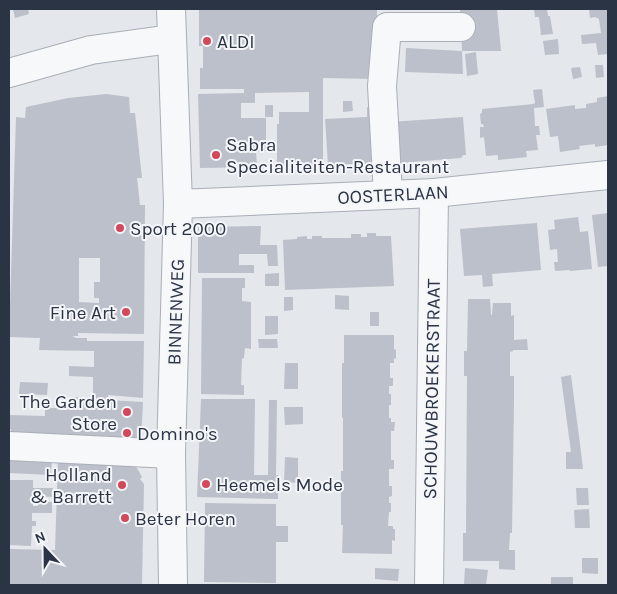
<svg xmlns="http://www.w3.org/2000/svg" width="617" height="594" font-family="Karla,sans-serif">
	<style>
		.building { fill: #bbc0ca; fill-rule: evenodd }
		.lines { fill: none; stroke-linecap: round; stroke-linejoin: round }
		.minor-casing { stroke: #a9aeb7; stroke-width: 30 }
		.minor { stroke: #f7f8fa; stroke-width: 28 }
		.poi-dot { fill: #d1495b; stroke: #f4f6f9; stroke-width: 2 }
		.labels { text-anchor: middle; stroke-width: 4; stroke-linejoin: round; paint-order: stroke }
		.poi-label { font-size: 19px; fill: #2b3445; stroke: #f4f6f9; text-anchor: start }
		.street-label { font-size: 19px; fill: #2b3445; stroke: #f4f6f9 }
	</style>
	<rect width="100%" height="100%" fill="#e4e7ec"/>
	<g class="building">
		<path d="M13,9H28L29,14L15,18Z"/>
		<path d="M199,9H377L376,79L323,78V166H277V124H279V112H309V92L255,93V103H241V118H266V151L256,152L257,167L200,168L198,94L244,93V89H200V68H203V46H199Z"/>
		<path d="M460,9H497L501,51H462Z"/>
		<path d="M534,9H547L548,16H550L553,34L541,35L539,17H535Z"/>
		<path d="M589,9H608V54L598,55L596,43L582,44L581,35L601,33L599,19L595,17L590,18Z"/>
		<path d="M558,39L559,54L545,55L543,41Z"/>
		<path d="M406,48L462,51L463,74L405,72Z"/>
		<path d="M476,52L478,74L467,76L465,54Z"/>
		<path d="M595,65H603L604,77L596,78Z"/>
		<path d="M580,67L582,77L573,79L571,68Z"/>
		<path d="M542,89L544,107L534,108L535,126H539L540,135H536L538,150L526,151L527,157L498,160V155L486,156L484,137L480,138V127H484L483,124H481L480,114L482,113V109L533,104L535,103L533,90Z"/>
		<path d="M106,94L129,97L130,113H135L142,178H137L140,205H145L144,334L78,333V336H72L76,338H87V341H144L143,398L108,395V400L143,402L141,441L11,435V429H9V415L45,416V408H72V397L93,398V377L69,376V366L94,367V351L39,350L40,338L9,337L16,117L25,118L26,107L68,98ZM79,258H100V282H94V298H99V303L79,302Z"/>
		<path d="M608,96V145L595,147V144L579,146L580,149L560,152L558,136L550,137L546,109L575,105V109L586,108V104L597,102V98Z"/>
		<path d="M343,101H352L353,111L343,112Z"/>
		<rect x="265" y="105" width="8" height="12"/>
		<path d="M369,105H378L379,164L353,166V164L328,165L325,119L367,117V108Z"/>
		<path d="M463,117L466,155H463L461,158L400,163L390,122Z"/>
		<path d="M608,213V266L598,267L592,215Z"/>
		<path d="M578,217L580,232L588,231L592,269L570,271V270L555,271L554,262H558L557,249L550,250L548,230L555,229L554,220Z"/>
		<path d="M537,223L541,270L492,274L493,286L483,287L482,275L464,276L460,229Z"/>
		<path d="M261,226L260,245H277L278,266H268L267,254H239V265H254V273H198V227Z"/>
		<path d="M367,233H376V236H391L394,286L285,290L283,240L297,239V237L307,236V239H312V236H322V238H351V234H361V237H367Z"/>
		<path d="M279,273V286H265V274Z"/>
		<path d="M202,278H245V288H242V301L251,302V349L245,348L244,358L242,359L241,385H244V395L201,394Z"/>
		<path d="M335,295L349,296V310L335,309Z"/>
		<path d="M284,297H293V310L284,311Z"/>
		<path d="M468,299H490L491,315H492L493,303H511V316L514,315V340L527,339L528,350H513V351L510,352V376H514V401L512,533H510L509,550H515V570L499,569V561H463V533H466L467,376H464V351H467Z"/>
		<rect x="370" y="312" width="9" height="14"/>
		<path d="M265,316H278V334L265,335Z"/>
		<path d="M344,335H394V349L396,350V359L394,358V363H390V378H393V386H389V394H391V405H389V418H391V422H395L394,431H391V460H394V469H389V486H392V496L389,497V503H391V512H389L388,526H393V529H395V541L392,540V554L342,553L343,525H341V471H343V418L342,417V363H344Z"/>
		<path d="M258,339H277L278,348H259Z"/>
		<path d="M285,363H298V389H284Z"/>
		<path d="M571,375L581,452L583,469H566V452H571L561,377Z"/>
		<path d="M20,382L48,383L47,395L19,394Z"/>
		<path d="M201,399H255L254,475H268L269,400H277L276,475H278V499L197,497Z"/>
		<path d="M284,407H303V424L285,425Z"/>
		<path d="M52,456L51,475L9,473V461L12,457Z"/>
		<path d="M285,457L298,458V483L284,482Z"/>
		<path d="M58,459L128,463L137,468L142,477L140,479L144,484L142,585H9V549L55,550Z"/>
		<path d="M9,480H33V488H53V497L33,496V506H38V502H52V513H32V521H36V526H32L31,546L9,545Z"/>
		<path d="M576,488H588L589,505H577Z"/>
		<path d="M205,503L276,504V526H288V542H276V583L204,582Z"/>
		<path d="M589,509L590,528H575L574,510Z"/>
		<path d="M582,558H598V574L582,573Z"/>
		<path d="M375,568L399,569L398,581L375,579Z"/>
		<path d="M465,568L488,570L486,585L464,584Z"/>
		<rect x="551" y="577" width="22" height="8"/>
	</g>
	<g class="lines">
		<g class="minor-casing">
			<g id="minor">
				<path d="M171,9L178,204L171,454L173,585"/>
				<path d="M9,73L91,50L171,39"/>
				<path d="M388,195L382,86L387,27H461"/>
				<path d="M178,204L434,193L608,175"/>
				<path d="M9,446L171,454"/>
				<path d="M429,585L434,193"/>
			</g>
		</g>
		<use href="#minor" class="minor"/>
	</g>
	<g class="poi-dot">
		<circle cx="207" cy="41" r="5"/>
		<circle cx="216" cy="155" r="5"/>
		<circle cx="120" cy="228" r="5"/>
		<circle cx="126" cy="312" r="5"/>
		<circle cx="127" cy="412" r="5"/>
		<circle cx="127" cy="433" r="5"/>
		<circle cx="206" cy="484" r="5"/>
		<circle cx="122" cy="485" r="5"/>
		<circle cx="125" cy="518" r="5"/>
	</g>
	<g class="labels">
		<g class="poi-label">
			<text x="217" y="48">ALDI</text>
			<text x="226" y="151">Sabra<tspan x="226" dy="22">Specialiteiten-Restaurant</tspan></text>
			<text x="130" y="235">Sport 2000</text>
			<text x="116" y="319" text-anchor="end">Fine Art</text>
			<text x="117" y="408" text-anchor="end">The Garden<tspan x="117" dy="22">Store</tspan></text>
			<text x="137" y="440">Domino's</text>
			<text x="112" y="481" text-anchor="end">Holland<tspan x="112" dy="22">&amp; Barrett</tspan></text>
			<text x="216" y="491">Heemels Mode</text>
			<text x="135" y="525">Beter Horen</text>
		</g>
		<g class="street-label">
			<text transform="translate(393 194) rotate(-3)" y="7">OOSTERLAAN</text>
			<text transform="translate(175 312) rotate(-88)" y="7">BINNENWEG</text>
			<text transform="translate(431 389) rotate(-89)" y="7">SCHOUWBROEKERSTRAAT</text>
		</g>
	</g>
	<rect width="617" height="594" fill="none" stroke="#2b3445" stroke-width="20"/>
	<g transform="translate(45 549) rotate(338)" stroke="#f4f6f9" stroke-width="4" paint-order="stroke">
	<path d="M0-4L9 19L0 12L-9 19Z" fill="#2b3445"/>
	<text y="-8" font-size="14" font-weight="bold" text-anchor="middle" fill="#2b3445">N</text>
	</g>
</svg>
